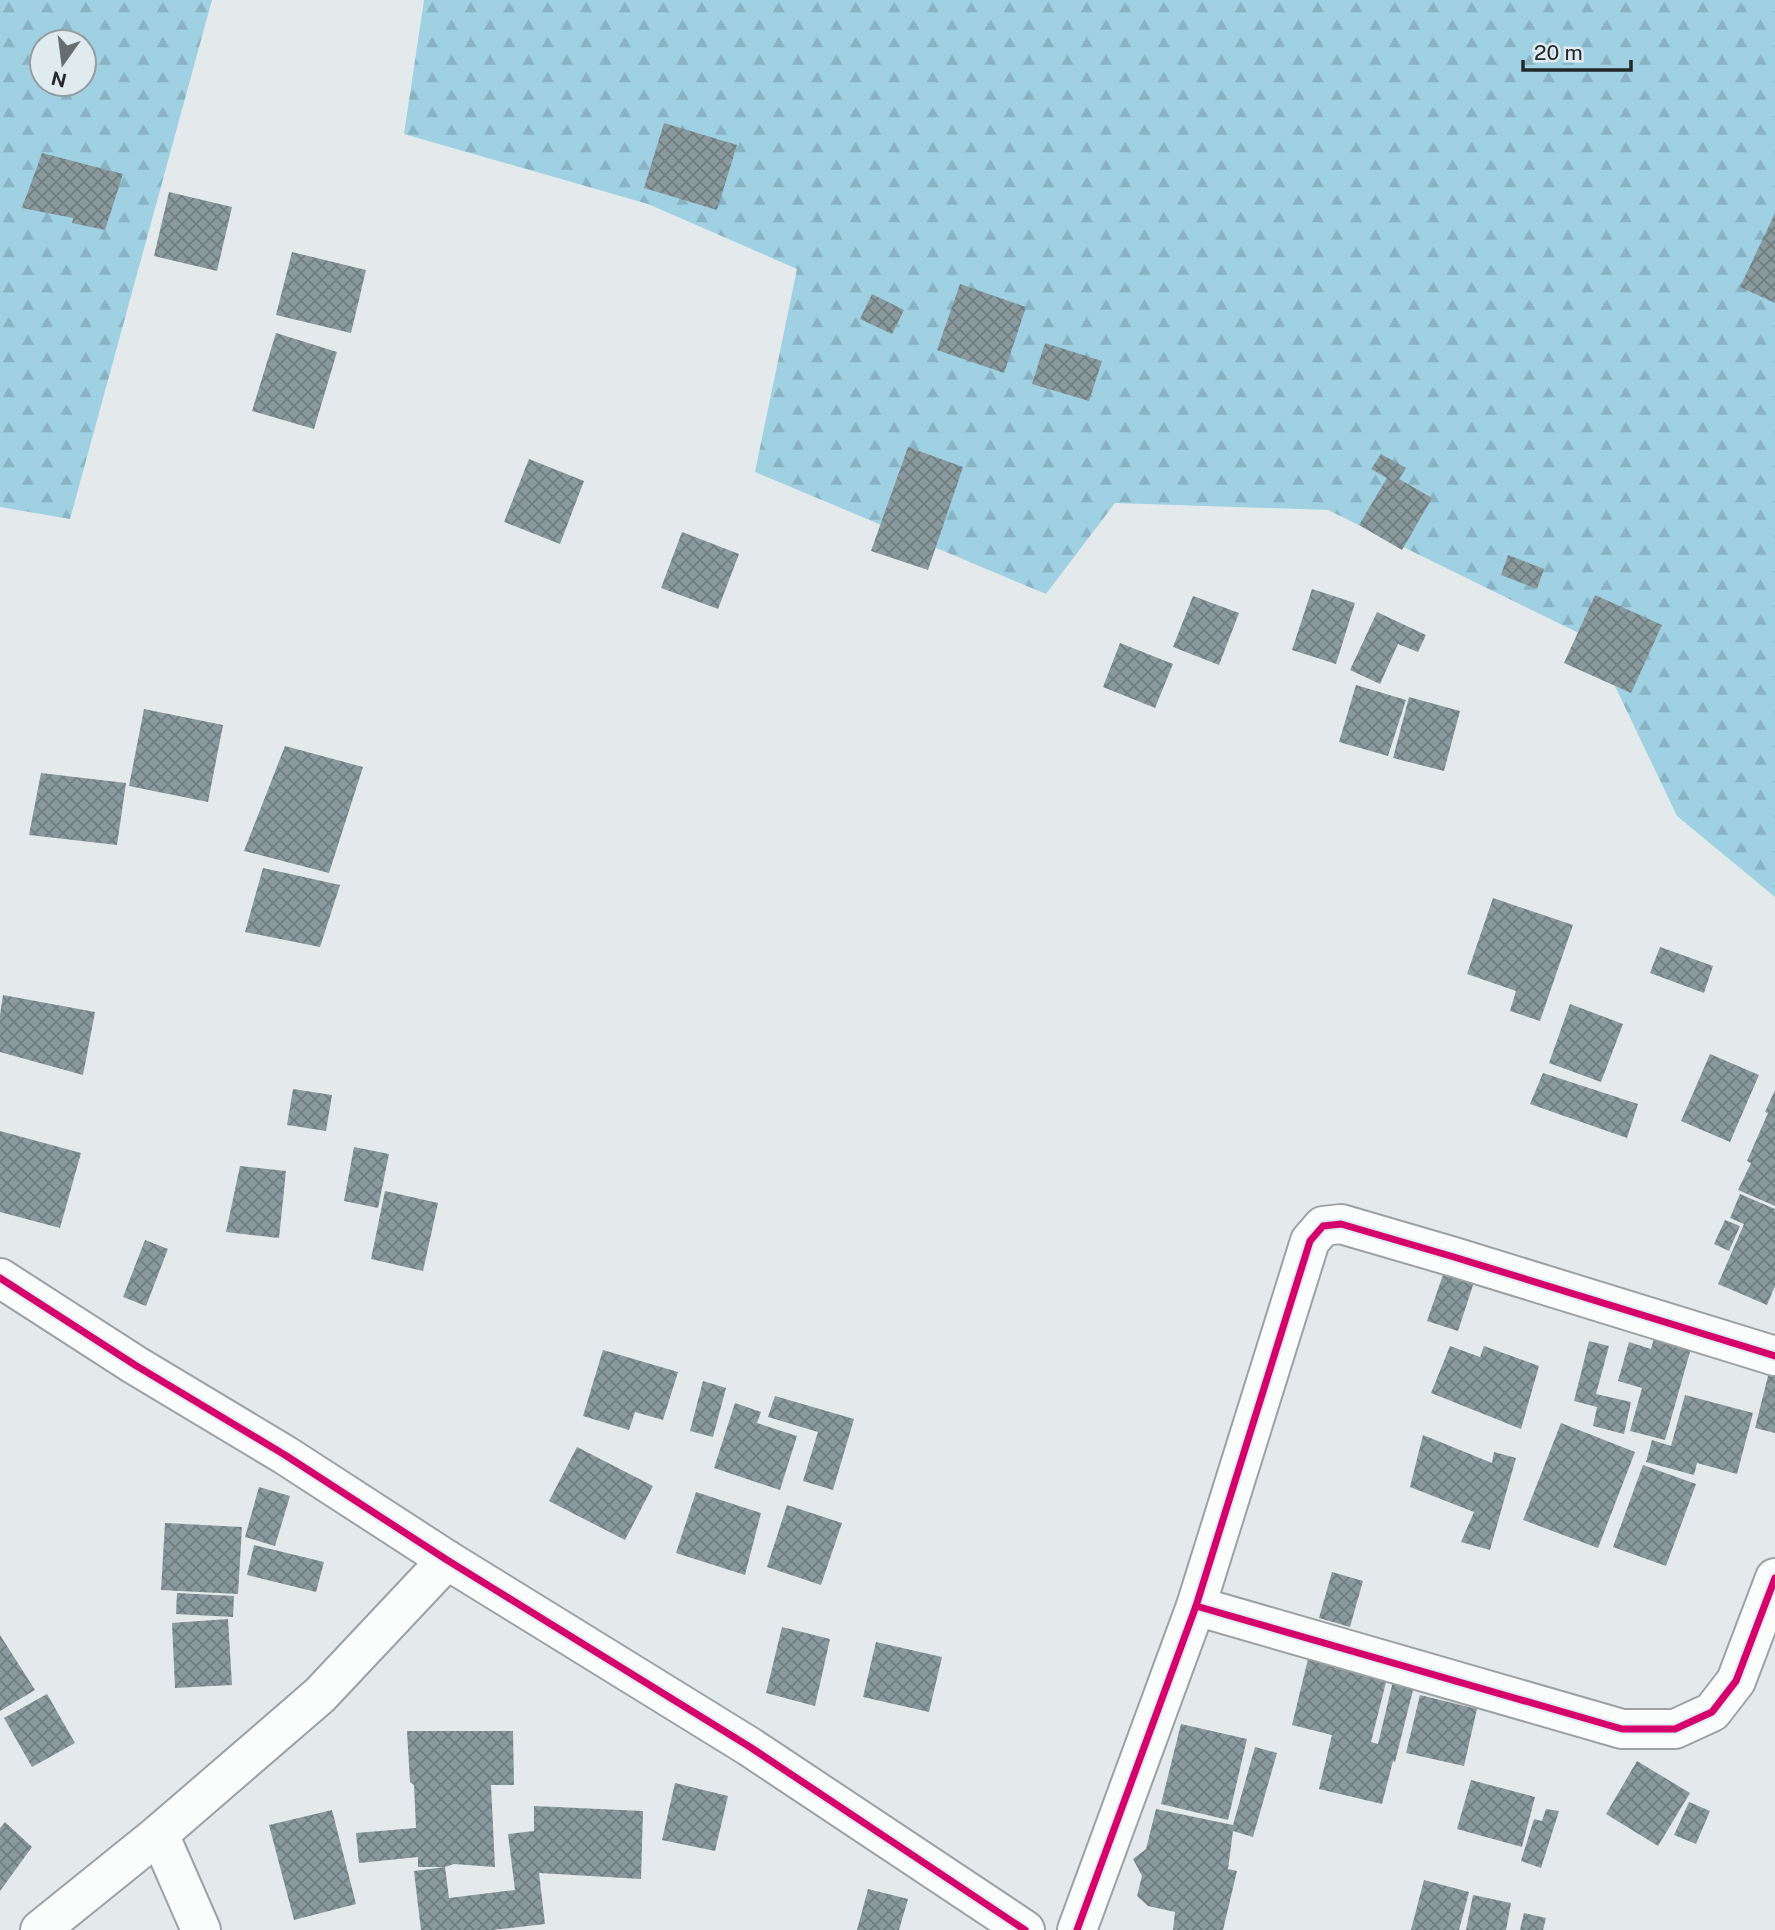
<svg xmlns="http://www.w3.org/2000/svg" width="1775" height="1930" font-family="'Public Sans',sans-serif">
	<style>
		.forest { fill: url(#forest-firs); fill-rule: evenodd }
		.building { fill: url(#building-cross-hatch) }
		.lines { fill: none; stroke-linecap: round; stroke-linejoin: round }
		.minor-casing { stroke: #9ca1a3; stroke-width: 42 }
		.minor { stroke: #fbfcfc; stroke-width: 38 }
		.cycleway-casing { stroke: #e0ebf0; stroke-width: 11 }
		.cycleway { stroke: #d6006c; stroke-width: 7 }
	</style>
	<defs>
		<pattern id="forest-firs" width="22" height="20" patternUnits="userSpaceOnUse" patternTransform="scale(1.75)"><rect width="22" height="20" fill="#9fd1e3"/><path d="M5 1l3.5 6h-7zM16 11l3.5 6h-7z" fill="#89b3c3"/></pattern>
		<pattern id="building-cross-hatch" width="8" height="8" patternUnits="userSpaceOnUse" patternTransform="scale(1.75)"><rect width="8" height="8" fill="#89999e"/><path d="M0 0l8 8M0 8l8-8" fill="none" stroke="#707d81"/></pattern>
	</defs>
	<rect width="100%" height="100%" fill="#e4eaec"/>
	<g class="forest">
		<path d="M0,0H212L70,519L0,507ZM42,42H84V84H42Z"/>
		<path d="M424,0H1775V897L1677,816L1593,640L1328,510L1115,503L1046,594L755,472L797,269L648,204L404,134Z"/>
	</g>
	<g class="building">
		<path d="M664,123L737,145L717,210L644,188Z"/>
		<path d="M42,153L123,174L105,230L72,223L73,218L22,208Z"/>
		<path d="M169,192L232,207L217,271L154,256Z"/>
		<path d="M1775,213V303L1740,287Z"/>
		<path d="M292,252L366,270L351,333L276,315Z"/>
		<path d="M960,284L1026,307L1004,373L937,350Z"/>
		<path d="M872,294L904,310L892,334L860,319Z"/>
		<path d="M276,333L337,352L314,429L252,411Z"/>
		<path d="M1045,343L1102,361L1089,401L1032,384Z"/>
		<path d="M908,447L963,467L928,570L871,551Z"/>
		<path d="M1381,454L1406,468L1399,479L1432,498L1402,550L1359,525L1387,478L1371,469Z"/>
		<path d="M529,459L584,481L560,544L504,522Z"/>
		<path d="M682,532L739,554L718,609L661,588Z"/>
		<path d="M1508,555L1544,569L1537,589L1501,575Z"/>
		<path d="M1312,589L1355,603L1336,664L1292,650Z"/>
		<path d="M1595,595L1662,625L1631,693L1564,663Z"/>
		<path d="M1193,596L1239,613L1219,665L1173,647Z"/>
		<path d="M1377,612L1426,635L1418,652L1398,644L1380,684L1350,670Z"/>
		<path d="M1120,643L1173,664L1155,708L1103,687Z"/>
		<path d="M1356,685L1406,700L1388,756L1339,742Z"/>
		<path d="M1409,697L1460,711L1444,771L1393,758Z"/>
		<path d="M144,709L223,725L208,802L129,786Z"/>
		<path d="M285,746L363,767L329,873L244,851Z"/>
		<path d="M41,773L126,783L117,845L29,835Z"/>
		<path d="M263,868L340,885L320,947L245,932Z"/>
		<path d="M1493,898L1573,925L1540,1021L1510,1011L1516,991L1467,974Z"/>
		<path d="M1660,947L1713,966L1704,993L1650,973Z"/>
		<path d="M3,995L95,1012L83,1075L0,1052V1015Z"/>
		<path d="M1570,1004L1623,1024L1601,1082L1549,1063Z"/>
		<path d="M1710,1054L1759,1075L1730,1142L1681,1121Z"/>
		<path d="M1543,1073L1638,1104L1627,1138L1530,1104Z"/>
		<path d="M293,1089L332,1095L326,1131L287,1125Z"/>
		<path d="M1775,1090V1206L1738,1190L1751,1163L1747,1161L1768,1113L1765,1112Z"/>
		<path d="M0,1131L81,1153L60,1228L0,1212Z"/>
		<path d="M354,1147L389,1154L378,1208L344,1201Z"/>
		<path d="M240,1166L286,1171L279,1238L226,1232Z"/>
		<path d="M385,1191L438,1203L423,1271L371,1259Z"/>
		<path d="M1740,1194L1775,1209V1286L1767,1305L1718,1284L1744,1224L1730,1218Z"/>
		<path d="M1725,1220L1740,1226L1729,1251L1714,1244Z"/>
		<path d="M145,1240L168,1249L146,1306L123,1297Z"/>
		<path d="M1445,1269L1475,1279L1458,1331L1427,1321Z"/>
		<path d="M1657,1328L1694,1338L1665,1440L1630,1431L1642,1388L1618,1381L1629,1342L1651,1349Z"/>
		<path d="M1589,1341L1609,1346L1596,1394L1631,1402L1624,1434L1593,1426L1597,1407L1574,1401Z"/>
		<path d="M1450,1346L1480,1357L1484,1346L1539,1366L1521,1429L1431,1393Z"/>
		<path d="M603,1350L678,1372L663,1420L635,1412L629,1430L583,1416Z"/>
		<path d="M1771,1364L1775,1365V1433L1755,1428Z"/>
		<path d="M703,1381L726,1388L713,1437L690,1431Z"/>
		<path d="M1685,1395L1753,1413L1737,1474L1697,1463L1694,1475L1646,1462L1652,1440L1671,1446Z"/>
		<path d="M775,1396L854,1419L833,1490L803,1481L818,1432L768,1417Z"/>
		<path d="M735,1403L761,1412L757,1423L797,1436L780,1490L714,1468Z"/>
		<path d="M1561,1423L1635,1452L1598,1548L1523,1520Z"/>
		<path d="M1423,1435L1492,1463L1494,1452L1516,1458L1490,1550L1461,1542L1474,1512L1410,1487Z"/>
		<path d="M577,1447L653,1486L625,1540L549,1501Z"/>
		<path d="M1643,1465L1696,1484L1666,1566L1613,1547Z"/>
		<path d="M259,1487L290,1496L275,1546L245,1537Z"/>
		<path d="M696,1492L761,1513L745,1575L676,1553Z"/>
		<path d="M787,1505L842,1523L821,1585L767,1567Z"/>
		<path d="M165,1523L242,1527L238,1594L161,1590Z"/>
		<path d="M254,1545L324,1562L316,1592L247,1575Z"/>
		<path d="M1332,1572L1363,1581L1350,1627L1319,1618Z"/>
		<path d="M177,1593L234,1596L233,1617L176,1614Z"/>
		<path d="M228,1619L232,1685L175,1688L172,1623Z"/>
		<path d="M782,1627L830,1639L815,1706L766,1693Z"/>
		<path d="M0,1635L35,1690L0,1711Z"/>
		<path d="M876,1642L942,1657L929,1712L863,1697Z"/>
		<path d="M1308,1659L1387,1678L1371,1742L1378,1744L1393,1681L1414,1686L1395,1762L1393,1761L1382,1804L1319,1789L1332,1735L1292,1725Z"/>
		<path d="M47,1694L75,1743L32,1767L4,1718Z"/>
		<path d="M1420,1695L1477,1709L1464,1766L1406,1753Z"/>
		<path d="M1181,1724L1247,1739L1228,1820L1161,1804Z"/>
		<path d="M407,1731H513L514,1785H491L495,1867L454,1864L445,1867H418V1857L359,1863L356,1833L416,1828L414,1785L410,1782Z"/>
		<path d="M1255,1747L1277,1753L1253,1837L1233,1831L1228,1869L1237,1871L1223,1930H1173L1175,1912L1148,1906L1137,1896L1142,1876L1133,1859L1146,1849L1156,1809L1233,1825Z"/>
		<path d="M1637,1761L1690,1793L1658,1846L1606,1814Z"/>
		<path d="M1471,1780L1535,1797L1522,1847L1457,1829Z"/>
		<path d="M675,1783L728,1796L715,1851L662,1840Z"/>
		<path d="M1689,1802L1710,1811L1696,1844L1674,1835Z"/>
		<path d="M534,1806L643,1811L641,1879L539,1873L545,1924L493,1930H421L414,1871L445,1867L449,1898L515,1890L508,1834L534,1831Z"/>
		<path d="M1546,1809L1559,1811L1541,1868L1521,1861L1534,1819L1542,1821Z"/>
		<path d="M332,1810L356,1904L294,1920L269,1825Z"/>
		<path d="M5,1822L32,1847L0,1891V1828Z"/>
		<path d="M1424,1880L1469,1892L1459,1930H1411Z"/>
		<path d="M868,1889L908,1899L899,1930H857Z"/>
		<path d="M1473,1895L1511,1903L1506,1930H1466Z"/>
		<path d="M1524,1913L1546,1918L1543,1930H1520Z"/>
	</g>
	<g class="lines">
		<g class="minor-casing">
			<g id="minor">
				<path d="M0,1278L135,1365L285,1455L447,1560L750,1747L1025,1930"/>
				<path d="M1196,1606L1622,1729H1675L1712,1712L1736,1681L1775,1578"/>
				<path d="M159,1834L201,1930"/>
				<path d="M40,1930L159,1834L320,1695L447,1560"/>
				<path d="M1077,1930L1196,1606L1310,1241L1323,1226L1341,1224L1454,1257L1775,1356"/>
			</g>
		</g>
		<use href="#minor" class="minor"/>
		<g class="cycleway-casing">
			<g id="cycleway">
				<path d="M0,1278L135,1365L285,1455L447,1560L750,1747L1025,1930"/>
				<path d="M1196,1606L1622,1729H1675L1712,1712L1736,1681L1775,1578"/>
				<path d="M1077,1930L1196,1606L1310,1241L1323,1226L1341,1224L1454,1257L1775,1356"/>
			</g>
		</g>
		<use href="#cycleway" class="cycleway"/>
	</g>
	<g transform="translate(63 63) rotate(194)"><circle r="33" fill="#e0ebf0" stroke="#959da1" stroke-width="2"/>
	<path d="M0-5L12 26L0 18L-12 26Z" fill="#676c6e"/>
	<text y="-10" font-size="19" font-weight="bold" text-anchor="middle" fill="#24282a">N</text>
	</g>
	<path d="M1523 60v10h108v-10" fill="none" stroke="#24282a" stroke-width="3.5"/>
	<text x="1534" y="60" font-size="21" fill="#24282a" stroke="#e0ebf0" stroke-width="5" paint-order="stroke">20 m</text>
</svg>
